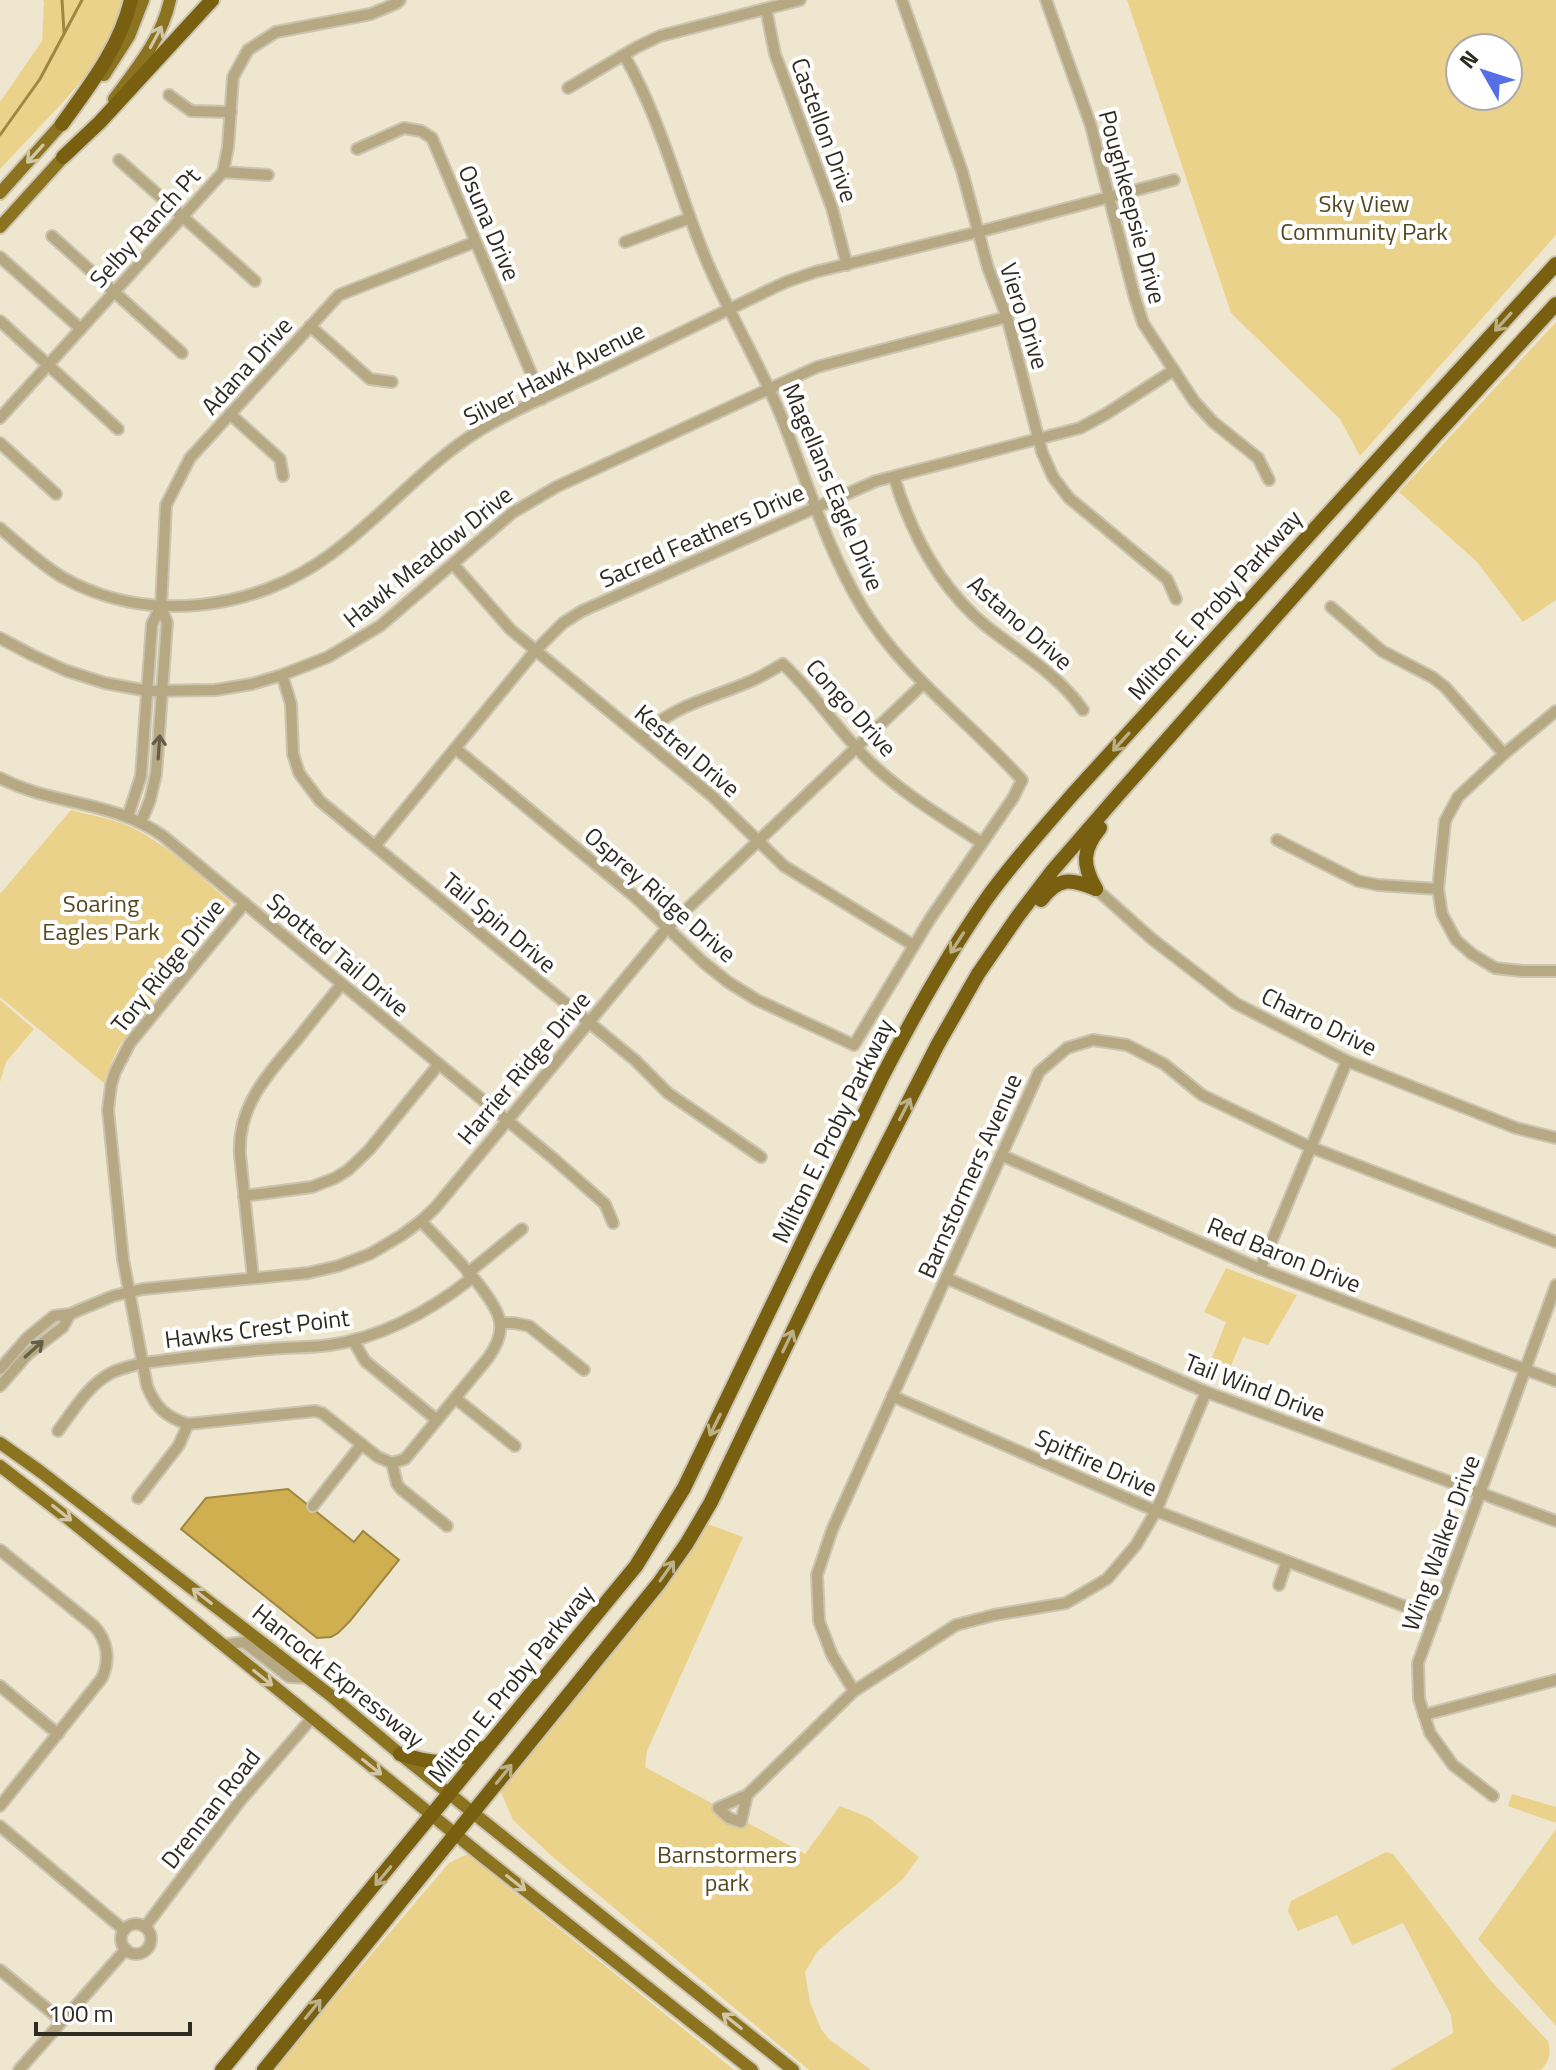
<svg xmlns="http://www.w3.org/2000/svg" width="1556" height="2070" font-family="'Titillium Web',sans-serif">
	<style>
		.green { fill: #ebd28b; fill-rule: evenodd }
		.water { fill: #cfaf4f; stroke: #9f8742; stroke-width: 2 }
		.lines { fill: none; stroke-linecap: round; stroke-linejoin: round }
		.stream { stroke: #9f8742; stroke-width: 3 }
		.minor-casing { stroke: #cbc4b0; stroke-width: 14 }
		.major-casing { stroke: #cbc4b0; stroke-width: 16 }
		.highway-casing { stroke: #cbc4b0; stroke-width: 18 }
		.minor { stroke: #b6a882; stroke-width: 10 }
		.major { stroke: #8c7320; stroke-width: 12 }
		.highway { stroke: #786010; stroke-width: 14 }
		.oneway { stroke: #d1c7a6 }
		.oneway2 { stroke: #bcb088 }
		.oneway3 { stroke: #645d48 }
		.labels { text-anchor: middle; stroke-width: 8; stroke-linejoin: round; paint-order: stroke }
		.street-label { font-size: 24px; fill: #2e2b22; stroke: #fff }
		.park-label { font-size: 24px; fill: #564820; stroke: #fff }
	</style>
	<rect width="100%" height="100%" fill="#eee6cf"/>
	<g class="green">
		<path d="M43,0H124L118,23L104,54L65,100L0,169V102L42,41L44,2Z"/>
		<path d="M1127,0H1556V235L1360,456L1340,419L1231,313ZM1460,48H1508V96H1460Z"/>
		<path d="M1556,322V600L1523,622L1476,561L1399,492Z"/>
		<path d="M71,810C89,815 109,818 126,825C165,842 197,874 229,901L230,904L227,911L121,1043L112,1061L104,1083L0,997V894Z"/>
		<path d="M0,1000L34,1029L6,1062L0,1082Z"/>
		<path d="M1226,1268L1297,1295L1268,1345L1243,1337L1227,1375L1209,1366L1226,1322L1204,1312Z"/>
		<path d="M708,1524L743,1537L647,1751L645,1767L805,1854L840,1806L868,1817L919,1857L903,1879L835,1935L817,1952L805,1972L810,2002L821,2029L829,2039L871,2070H809L554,1858L513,1820L500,1790L679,1567Z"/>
		<path d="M1512,1794L1556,1807V1823L1508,1806Z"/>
		<path d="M1556,1829V2026L1478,1939Z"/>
		<path d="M1386,1852L1393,1854L1491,1981L1548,2041C1551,2054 1550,2060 1541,2070H1390L1453,2033L1451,2015L1403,1923L1352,1945L1337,1915L1298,1931L1288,1911L1291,1901Z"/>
		<path d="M467,1854L734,2070H273L449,1863Z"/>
	</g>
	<path class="water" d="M288,1489L354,1542L363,1531L399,1560L350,1621L338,1633L331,1637L317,1638L181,1529L206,1498Z"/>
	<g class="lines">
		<g class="stream">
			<path d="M62,0L64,32"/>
			<path d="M0,135L40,79L82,0"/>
		</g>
		<g class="minor-casing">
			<g id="minor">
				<path d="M902,0L962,171L988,268L1007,317L1042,452L1053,477L1069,498L1167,579L1176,599"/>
				<path d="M1046,0L1091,126L1134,295L1143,323L1194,401L1213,422L1258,458L1269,480"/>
				<path d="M766,9L775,54L832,208L847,265"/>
				<path d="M568,88L637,47L660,36L800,0"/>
				<path d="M169,95L191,111L231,112"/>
				<path d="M357,149L404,128L421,131L432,138L542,399"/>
				<path d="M119,160L255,281"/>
				<path d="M223,172L268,175"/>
				<path d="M52,236L182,353"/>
				<path d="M625,242L690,218"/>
				<path d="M0,257L81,329"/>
				<path d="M0,321L118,429"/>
				<path d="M310,326L370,379L392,382"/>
				<path d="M230,414L280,459L283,476"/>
				<path d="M0,418L223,172L228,147L233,77L248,50L276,32L371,14L397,3L400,0"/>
				<path d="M0,443L56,494"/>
				<path d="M894,477C911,533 940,588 986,626C1019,652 1059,675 1083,710"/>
				<path d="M0,528C20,545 39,563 62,577C146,625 255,611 331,554C383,516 425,464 480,430C516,408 557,392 595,374C659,344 722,312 786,282L815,272L978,232L1174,180"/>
				<path d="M453,564L511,630L712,796L784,866L913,945"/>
				<path d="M1331,607L1382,651L1432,677L1445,687L1504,754"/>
				<path d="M0,638L32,655L67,671L105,683L148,691L215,690L252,684L282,675L328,657L380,626L512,513L556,487L817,367L1007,317"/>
				<path d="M282,675L291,704L293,754L299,773L320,801L636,1061L668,1093L761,1157"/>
				<path d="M1556,711L1504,754L1458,797L1445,821L1438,889L1442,914L1456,940L1472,954L1495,968L1522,971H1556"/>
				<path d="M641,737C673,705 709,699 749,682C761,677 772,670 783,664C815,694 839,732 870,762C903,794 944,818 982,843"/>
				<path d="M456,749L634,896L703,962L728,982L757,1000L854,1045L930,919L1013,798L1022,780C969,721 903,675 862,607C825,546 806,477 779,411C756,357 725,307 703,252C677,187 660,117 624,55"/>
				<path d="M0,778C54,806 112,800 163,836L554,1159L605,1204L613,1223"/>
				<path d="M128,816L141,776L152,624L161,606"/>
				<path d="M141,822L150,800L156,774L167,623L161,606L166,505L190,458L339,295L475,242"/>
				<path d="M1277,840L1358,881L1378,885L1438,889"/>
				<path d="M375,846L535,651L563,623L582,611L876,481L1080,428L1106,414L1174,370"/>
				<path d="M1096,889L1152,939L1235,1003L1347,1061L1516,1128L1556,1138"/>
				<path d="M245,903L130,1043L115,1072L111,1085L108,1110L123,1259L147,1386C155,1407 167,1418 188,1424L315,1411L322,1413L378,1457L392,1463L405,1459L488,1358C496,1347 502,1335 500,1322C495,1294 441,1243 421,1221"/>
				<path d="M1001,1155L1260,1269L1556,1381"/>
				<path d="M244,1196L312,1187L335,1178L348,1170L369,1150L439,1064"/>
				<path d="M1260,1269L1347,1061"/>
				<path d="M468,1273L522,1229"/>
				<path d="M253,1278L240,1155C237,1108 266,1076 295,1042C311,1022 326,1003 342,984"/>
				<path d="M946,1278L1206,1392L1556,1521"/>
				<path d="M500,1323H514L529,1326L584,1370"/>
				<path d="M353,1340L365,1361L437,1420"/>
				<path d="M0,1369L27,1338L54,1316L70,1314L113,1296L143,1289L308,1273L338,1266L370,1254L402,1235L421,1221L435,1208L668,927L923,684"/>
				<path d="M0,1386L28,1354L63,1327L70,1314"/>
				<path d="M892,1396L1156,1511L1435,1618"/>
				<path d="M455,1398L515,1446"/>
				<path d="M58,1431C73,1411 88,1385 111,1373C121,1368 132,1366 142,1363C185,1358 227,1352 270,1349C290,1347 310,1348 330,1345C384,1337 430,1311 472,1278"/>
				<path d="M392,1463L397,1484L401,1489L447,1526"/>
				<path d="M138,1498L179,1445L188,1424"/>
				<path d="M313,1506L362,1444"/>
				<path d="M0,1550L94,1626C108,1641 110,1660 102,1678L0,1806"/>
				<path d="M1279,1585L1287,1561"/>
				<path d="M223,1645L244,1642L289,1677L309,1678"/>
				<path d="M0,1686L58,1734"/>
				<path d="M854,1691L832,1655L819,1621L817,1575L832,1530L1039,1072L1067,1048L1093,1040L1127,1045L1164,1064L1202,1095L1310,1147L1556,1242"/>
				<path d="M1424,1715L1556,1680"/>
				<path d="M747,1795L741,1822L729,1818L718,1808L747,1795L854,1691L956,1625L994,1615L1066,1603L1107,1579L1136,1545L1156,1511L1206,1392"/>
				<path d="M1493,1796L1453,1765L1430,1733L1419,1699L1418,1663L1556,1285"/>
				<path d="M0,1826L124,1930"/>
				<circle cx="136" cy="1939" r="15"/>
				<path d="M145,1927L240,1801L312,1718"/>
				<path d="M0,1970L62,2021"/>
				<path d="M19,2070L126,1949"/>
			</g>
		</g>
		<g class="major-casing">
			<g id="major">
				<path d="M104,75L129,36L143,0"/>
				<path d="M114,99C137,68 162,38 170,0"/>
				<path d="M0,193L66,119"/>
				<path d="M0,227L68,152"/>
				<path d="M0,1443L41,1472L330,1695L400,1754L793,2070"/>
				<path d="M0,1466L70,1520L482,1856L752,2070"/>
			</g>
		</g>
		<g class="highway-casing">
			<g id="highway">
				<path d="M62,124C90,85 120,47 131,0"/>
				<path d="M63,157L100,122L212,0"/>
				<path d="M1096,889C1082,865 1082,850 1100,828"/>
				<path d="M1041,900C1059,876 1071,879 1096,889"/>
				<path d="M400,1754C443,1766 445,1765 486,1747"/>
				<path d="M222,2070L636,1566L684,1488L882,1077C913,1017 946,957 985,901C1011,864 1042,830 1072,795L1556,264"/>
				<path d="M264,2070L659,1583L687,1543L711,1502L819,1277L938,1044L978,974L1018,916L1053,870L1118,795L1435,436L1556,304"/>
			</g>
		</g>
		<use href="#minor" class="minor"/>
		<use href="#major" class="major"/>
		<use href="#highway" class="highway"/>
	</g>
	<defs><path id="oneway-shaft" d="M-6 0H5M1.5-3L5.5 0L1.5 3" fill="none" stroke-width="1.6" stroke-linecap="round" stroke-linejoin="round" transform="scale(2)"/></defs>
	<g class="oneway">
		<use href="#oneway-shaft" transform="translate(156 37) rotate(-62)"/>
		<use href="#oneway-shaft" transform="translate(35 154) rotate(132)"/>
		<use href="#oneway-shaft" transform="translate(62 1513) rotate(39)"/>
		<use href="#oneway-shaft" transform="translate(202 1596) rotate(-142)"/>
		<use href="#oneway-shaft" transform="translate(263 1678) rotate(39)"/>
		<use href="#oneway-shaft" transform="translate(372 1767) rotate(39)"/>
		<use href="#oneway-shaft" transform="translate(516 1883) rotate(38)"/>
		<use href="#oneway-shaft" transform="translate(732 2021) rotate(-141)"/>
	</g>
	<g class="oneway2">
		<use href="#oneway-shaft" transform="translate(1503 322) rotate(132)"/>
		<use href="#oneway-shaft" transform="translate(1121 742) rotate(132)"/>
		<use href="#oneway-shaft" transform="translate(957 943) rotate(123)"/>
		<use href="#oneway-shaft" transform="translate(905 1109) rotate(-63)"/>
		<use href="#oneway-shaft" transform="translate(788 1341) rotate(-64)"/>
		<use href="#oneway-shaft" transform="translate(715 1425) rotate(116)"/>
		<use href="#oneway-shaft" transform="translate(667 1571) rotate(-55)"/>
		<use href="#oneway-shaft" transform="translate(504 1774) rotate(-51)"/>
		<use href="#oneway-shaft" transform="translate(383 1876) rotate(130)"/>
		<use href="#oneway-shaft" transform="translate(313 2009) rotate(-51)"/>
	</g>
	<g class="oneway3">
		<use href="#oneway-shaft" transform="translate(159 747) rotate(-86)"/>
		<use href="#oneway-shaft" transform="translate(34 1349) rotate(-42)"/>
	</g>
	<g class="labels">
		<g class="street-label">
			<text transform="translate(824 130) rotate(70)" y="8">Castellon Drive</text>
			<text transform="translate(1132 207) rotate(75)" y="8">Poughkeepsie Drive</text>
			<text transform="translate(489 223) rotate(67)" y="8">Osuna Drive</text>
			<text transform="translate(145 228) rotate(-48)" y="8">Selby Ranch Pt</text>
			<text transform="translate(1024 316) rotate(72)" y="8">Viero Drive</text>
			<text transform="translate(247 366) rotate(-48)" y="8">Adana Drive</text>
			<text transform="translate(554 374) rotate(-27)" y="8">Silver Hawk Avenue</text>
			<text transform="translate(833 487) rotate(67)" y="8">Magellans Eagle Drive</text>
			<text transform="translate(702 536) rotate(-24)" y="8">Sacred Feathers Drive</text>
			<text transform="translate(428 557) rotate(-39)" y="8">Hawk Meadow Drive</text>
			<text transform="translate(1215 605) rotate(-48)" y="8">Milton E. Proby Parkway</text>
			<text transform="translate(1020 623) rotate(41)" y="8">Astano Drive</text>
			<text transform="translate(851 708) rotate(48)" y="8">Congo Drive</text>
			<text transform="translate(687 751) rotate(40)" y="8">Kestrel Drive</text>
			<text transform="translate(660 895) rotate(41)" y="8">Osprey Ridge Drive</text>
			<text transform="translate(499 923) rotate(40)" y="8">Tail Spin Drive</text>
			<text transform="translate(338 955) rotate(40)" y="8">Spotted Tail Drive</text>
			<text transform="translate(168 966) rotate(-51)" y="8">Tory Ridge Drive</text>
			<text transform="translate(1319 1022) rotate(26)" y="8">Charro Drive</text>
			<text transform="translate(524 1068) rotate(-50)" y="8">Harrier Ridge Drive</text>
			<text transform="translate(833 1131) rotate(-64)" y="8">Milton E. Proby Parkway</text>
			<text transform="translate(970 1176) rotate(-66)" y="8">Barnstormers Avenue</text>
			<text transform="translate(1284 1255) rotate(22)" y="8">Red Baron Drive</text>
			<text transform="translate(257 1329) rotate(-7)" y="8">Hawks Crest Point</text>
			<text transform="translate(1255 1388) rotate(21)" y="8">Tail Wind Drive</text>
			<text transform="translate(1096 1463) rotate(24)" y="8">Spitfire Drive</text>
			<text transform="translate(1441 1543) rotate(-70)" y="8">Wing Walker Drive</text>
			<text transform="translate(338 1676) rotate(39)" y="8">Hancock Expressway</text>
			<text transform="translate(511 1684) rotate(-51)" y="8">Milton E. Proby Parkway</text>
			<text transform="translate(211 1809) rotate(-52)" y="8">Drennan Road</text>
		</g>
		<g class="park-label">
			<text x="1364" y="212">Sky View<tspan x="1364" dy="28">Community Park</tspan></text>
			<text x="101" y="912">Soaring<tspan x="101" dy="28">Eagles Park</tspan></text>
			<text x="727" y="1863">Barnstormers<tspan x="727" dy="28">park</tspan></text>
		</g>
	</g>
	<g transform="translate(1484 72) rotate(309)"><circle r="38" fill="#ffffff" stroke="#abaaa7" stroke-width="2"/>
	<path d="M0-6L14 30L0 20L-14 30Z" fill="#576fe5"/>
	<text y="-12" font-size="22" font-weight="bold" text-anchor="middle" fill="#2e2b22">N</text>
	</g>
	<path d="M36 2022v12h154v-12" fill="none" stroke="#2e2b22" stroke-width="4"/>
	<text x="48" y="2022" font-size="24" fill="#2e2b22" stroke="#ffffff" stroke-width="6" paint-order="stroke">100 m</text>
</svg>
